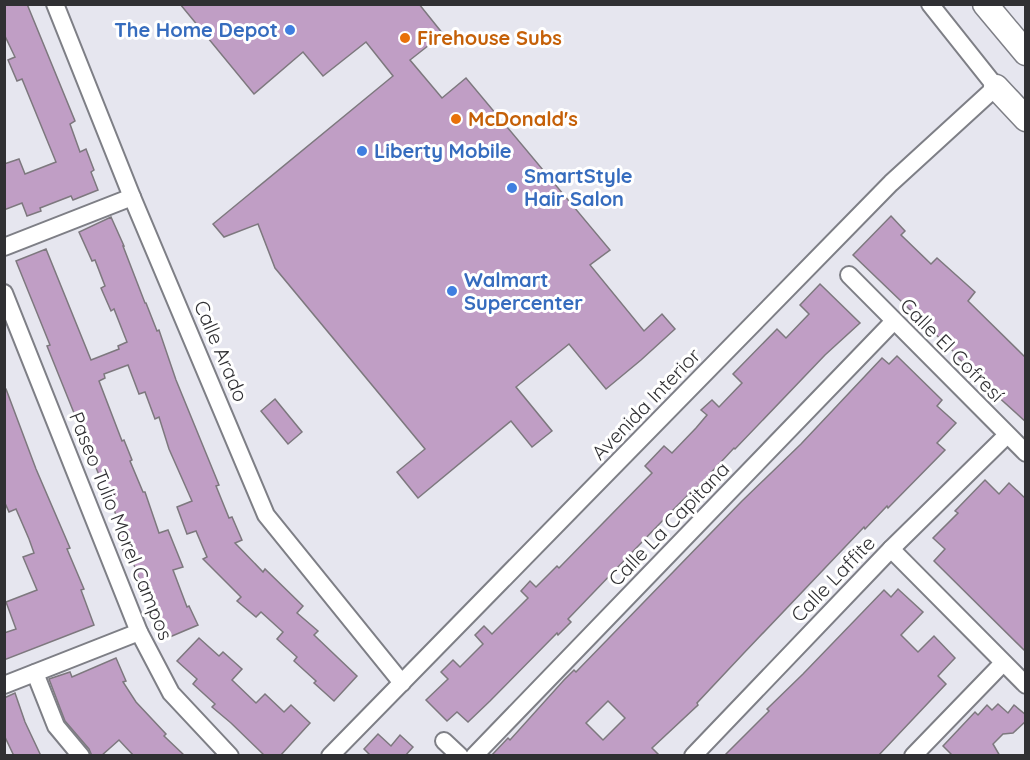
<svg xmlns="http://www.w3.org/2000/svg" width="1030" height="760" font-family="Quicksand,sans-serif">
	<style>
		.building { fill: #c09ec5; stroke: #7d787e; stroke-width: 1.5; fill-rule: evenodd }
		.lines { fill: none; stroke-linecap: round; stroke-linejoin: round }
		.minor-casing { stroke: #7e7f86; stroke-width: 20 }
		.highway-casing { stroke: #7e7f86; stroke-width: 27 }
		.minor { stroke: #fff; stroke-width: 16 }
		.highway { stroke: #fff; stroke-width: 24 }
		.shop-dot { fill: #3f7fe0; stroke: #fff; stroke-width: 2 }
		.food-dot { fill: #e8710a; stroke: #fff; stroke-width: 2 }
		.labels { text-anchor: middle; stroke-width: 6; stroke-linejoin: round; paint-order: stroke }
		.shop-label { font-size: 20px; font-weight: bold; fill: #366cbe; stroke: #fff; text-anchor: start }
		.food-label { font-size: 20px; font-weight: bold; fill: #c56008; stroke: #fff; text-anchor: start }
		.street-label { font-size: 20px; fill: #303033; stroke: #fff }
	</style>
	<rect width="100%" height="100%" fill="#e6e6ef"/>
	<g class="building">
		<path d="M4,4H27L75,121L70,124L80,152L86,149L94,170L91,172L98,190L73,200L71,196L40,208L41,211L27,216L22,203L4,210V164L19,159L25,174L56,162L22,79L17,81L8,60L15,57L4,34Z"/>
		<path d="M180,4H419L443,34L410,60L442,98L466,78L610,250L590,265L644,331L662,314L675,329L641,360L606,389L569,344L516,387L552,431L532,447L511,421L418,498L397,472L425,449L275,268L258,224L224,237L213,224L393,76L366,42L323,76L303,52L254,94Z"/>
		<path d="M891,216L905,231L901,235L931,264L937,258L975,292L968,301L1026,358V422L974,375L975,374L953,353L954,352L853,255Z"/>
		<path d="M111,217L124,246H123L145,303H146L157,331L159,330L176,380L219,485L216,486L229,518L232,517L242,540L235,543L263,572L265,569L303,606L297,613L318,631L314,635L357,676L334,701L314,683L316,681L294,661L297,657L277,639L283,632L261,612L256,617L237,601L241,597L203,559L207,557L196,531L187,534L177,507L192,501L169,449L159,417L155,419L145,392L139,394L128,365L104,374L105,378L99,381L122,441L124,440L132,460L130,461L143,492H145L159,533L168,530L183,567L173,570L187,607L189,606L198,625L165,639L155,616H153L130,554L125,556L117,533L122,531L110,499L108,500L100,481L101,480L47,346L50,345L16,261L46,249L91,360L119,349L118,346L127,342L114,309L111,311L101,288L105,286L95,260L92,261L79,232Z"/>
		<path d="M820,284L860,323L825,355L735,449L734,448L692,493L691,492L667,516L568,619L571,622L558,635L557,633L490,701L468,722L457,712L447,721L426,700L448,679L441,672L453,660L460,667L483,644L475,635L484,626L492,634L528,598L521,591L530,581L536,587L557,566L559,568L652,473L645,466L664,446L672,453L696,428L707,415L701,410L712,400L719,407L742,383L733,374L777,329L786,338L809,314L800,305Z"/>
		<path d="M897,356L942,400L937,406L956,423L937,443L945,450L888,508L887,506L865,529L864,527L743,654L697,703L698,705L652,748L660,756H491L508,738L510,740L564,680L574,670L576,672L609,638L742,501L801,444L882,358L889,364ZM608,701L625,718L603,740L586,723Z"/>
		<path d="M4,389H6L36,469L70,548L67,549L84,589L81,590L94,625L4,660V633L16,629L6,602L37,590L23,557L34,553L29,539L16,509L9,512L4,501Z"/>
		<path d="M275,399L302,432L288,444L261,411Z"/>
		<path d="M985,480L999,494L1009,483L1026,499V652L934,561L945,549L933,538L958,513L955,511Z"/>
		<path d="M898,589L923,612L901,635L918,652L934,636L955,658L938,676L946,684L878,756H724L769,711L767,709L803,674L884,590L891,597Z"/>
		<path d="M199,638L219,656L223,652L242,669L232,680L256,703L265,694L284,712L291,705L310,723L280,756H265L231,723L212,707L215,704L193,684L197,679L177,661Z"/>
		<path d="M116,658L126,681L123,682L136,702L166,734L164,736L185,756H134L119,740L101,756H92L89,749L65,721L49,679L70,672L72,677Z"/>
		<path d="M15,693L25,722L41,756H14L4,735V698Z"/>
		<path d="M998,704L1008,713L1014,705L1026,715V721L1013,733L1003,734L993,744L1000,756H953L943,746L975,712L978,715L987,705L992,710Z"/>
		<path d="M378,734L391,746L400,735L413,747L405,756H371L364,749Z"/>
	</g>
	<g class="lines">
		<g class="minor-casing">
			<g id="minor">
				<path d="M55,4L132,197L266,515L402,683"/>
				<path d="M4,247L132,197"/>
				<path d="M849,275L1026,453"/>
				<path d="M4,293L139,632L171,693L230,756"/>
				<path d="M891,549L1026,685"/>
				<path d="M35,673L56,726L81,756"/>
				<path d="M4,685L139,632"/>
				<path d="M444,741L460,756"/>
				<path d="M330,756L891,183L996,87L930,4"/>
				<path d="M474,756L894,321"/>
				<path d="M693,756L891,549L1007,435"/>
				<path d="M913,756L1003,663"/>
			</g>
		</g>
		<g class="highway-casing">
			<g id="highway">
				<path d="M985,4L1026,53"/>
				<path d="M996,87L1026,119"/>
			</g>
		</g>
		<use href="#minor" class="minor"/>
		<use href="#highway" class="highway"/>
	</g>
	<g class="shop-dot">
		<circle cx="290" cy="30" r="6"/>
		<circle cx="362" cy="151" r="6"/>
		<circle cx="512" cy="188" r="6"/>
		<circle cx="452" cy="291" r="6"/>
	</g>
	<g class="food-dot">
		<circle cx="405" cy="38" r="6"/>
		<circle cx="456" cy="119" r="6"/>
	</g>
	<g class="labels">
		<g class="shop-label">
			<text x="278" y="37" text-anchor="end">The Home Depot</text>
			<text x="374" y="158">Liberty Mobile</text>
			<text x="524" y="183">SmartStyle<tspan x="524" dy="23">Hair Salon</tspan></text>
			<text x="464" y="287">Walmart<tspan x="464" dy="23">Supercenter</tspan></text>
		</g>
		<g class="food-label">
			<text x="417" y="45">Firehouse Subs</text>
			<text x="468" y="126">McDonald's</text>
		</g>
		<g class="street-label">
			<text transform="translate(952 350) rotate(45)" y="7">Calle El Cofresí</text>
			<text transform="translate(221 351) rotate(67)" y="7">Calle Arado</text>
			<text transform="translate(646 404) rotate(-46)" y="7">Avenida Interior</text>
			<text transform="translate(669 524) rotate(-46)" y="7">Calle La Capitana</text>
			<text transform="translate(121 526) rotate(68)" y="7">Paseo Tulio Morel Campos</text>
			<text transform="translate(833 579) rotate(-46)" y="7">Calle Laffite</text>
		</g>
	</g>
	<rect width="1030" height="760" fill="none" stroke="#303033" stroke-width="12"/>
</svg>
